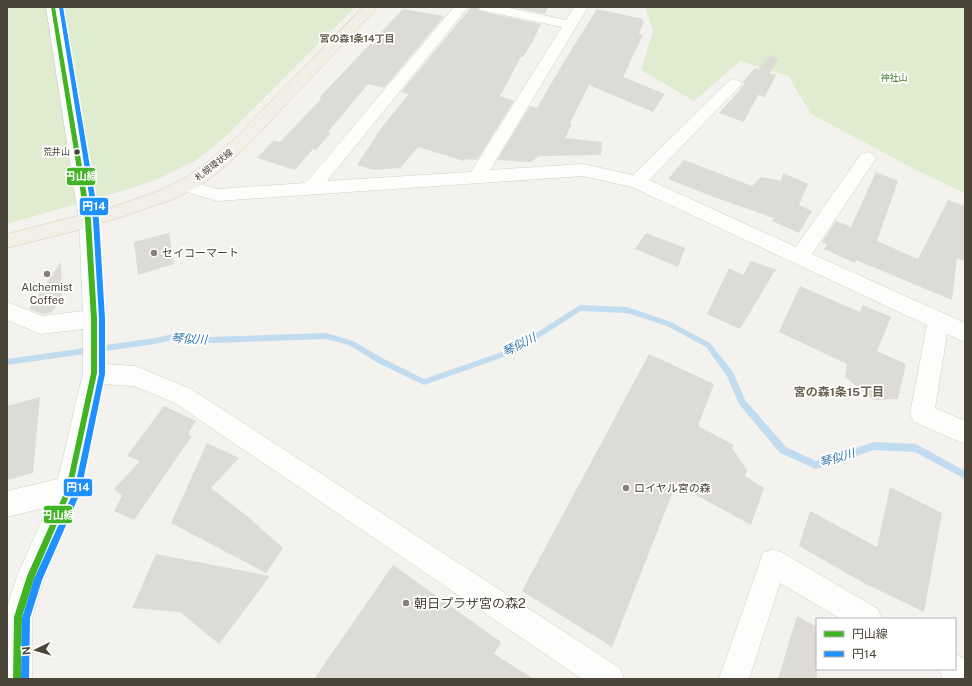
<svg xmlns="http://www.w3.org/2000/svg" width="972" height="686" font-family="'Public Sans','Noto Sans JP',sans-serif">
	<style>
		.green { fill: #e0ecd0 }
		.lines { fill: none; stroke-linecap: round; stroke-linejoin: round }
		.stream { fill: #c1dbef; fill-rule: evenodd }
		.building { fill: #dddbd6 }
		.minor-casing { stroke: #d1d0cb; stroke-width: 1 }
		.major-casing { stroke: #d5cebc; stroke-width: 1 }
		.minor { fill: #fdfdfc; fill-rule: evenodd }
		.major { fill: #f1efe6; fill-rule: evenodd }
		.bus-1-casing { stroke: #fff; stroke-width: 3 }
		.bus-2-casing { stroke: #fff; stroke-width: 3 }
		.bus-1 { fill: #40b423; fill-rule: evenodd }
		.bus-2 { fill: #1e90ff; fill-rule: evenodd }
		.bus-dot { fill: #4a4439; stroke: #fff; stroke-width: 1.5 }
		.poi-dot { fill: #858178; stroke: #fff; stroke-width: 1.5 }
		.labels { text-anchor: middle; stroke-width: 3.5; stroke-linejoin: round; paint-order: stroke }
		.far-park-label { font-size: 9px; fill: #487b2d; stroke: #fff }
		.far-bus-label { font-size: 9px; fill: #4a4439; stroke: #fff; text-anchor: end }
		.far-street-label { font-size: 9px; fill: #4a4439; stroke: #fff }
		.far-neighbourhood-label { font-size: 10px; font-weight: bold; fill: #6c6251; stroke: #fff }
		.poi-label { font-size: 11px; fill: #4a4439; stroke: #fff; text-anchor: start }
		.water-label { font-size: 12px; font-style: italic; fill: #357ab3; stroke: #fff }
		.neighbourhood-label { font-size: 12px; font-weight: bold; fill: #6c6251; stroke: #fff }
		.near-poi-label { font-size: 13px; fill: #4a4439; stroke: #fff; text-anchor: start }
		.line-badge { stroke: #fff; stroke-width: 1.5 }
		.badge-label { font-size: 11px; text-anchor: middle; font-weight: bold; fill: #fff }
	</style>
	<rect width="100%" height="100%" fill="#f3f2ee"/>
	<g class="green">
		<path d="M7,7H355L224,138L195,161L160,178L129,189L7,224Z"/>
		<path d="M645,7H965V193L920,172L811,114L788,76L740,61L694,101L641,70L653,31Z"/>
	</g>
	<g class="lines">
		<path class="stream" d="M580,305L627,307L671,322L710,343L733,372L745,400L786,447L816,461L874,442L916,444L965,471V479L915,452L874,450L816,469L780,453L739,404L727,376L706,347L667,326L627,313L581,311L515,353L424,385L378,363L349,345L326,339L212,343L178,339L155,344L7,365V359L155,338L178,333L212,337L326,333L353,341L384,359L424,379L511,349Z"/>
	</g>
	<g class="building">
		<path d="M471,7H477L480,11L541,24L533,41L523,57H521L500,96L514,101L477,160L465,159L464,161L418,147L400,168L374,170L357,165L382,127L409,94L401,92Z"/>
		<path d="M512,7H548L545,14Z"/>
		<path d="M403,9L444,16L384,88L368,84L328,132L331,133L316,150L313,149L295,170L257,158L274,140L280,142L322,98H319L352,63Z"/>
		<path d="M597,9L643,19L642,21H644L639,34L643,35L623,77L665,94L653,112L589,85L570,123L572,124L565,138L602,142L601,155L539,156L531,162L497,160L530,106L537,108L562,65Z"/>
		<path d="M771,55L778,59L770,73L776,75L765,97L758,95L744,122L719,113L741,89L740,88L744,84L743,82L755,68L758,69Z"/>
		<path d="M684,160L752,186L761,177L781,181L783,173L808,184L799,205L812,211L799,233L772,221L774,218L711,196L668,179Z"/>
		<path d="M876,172L898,181L877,241L918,259L948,200L965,206V261L957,258L952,300L856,260L855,263L824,249L827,245L822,242L836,221L851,227Z"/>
		<path d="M169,233L174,264L138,275L134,242Z"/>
		<path d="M646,233L685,248L678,267L635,249Z"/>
		<path d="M751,261L777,270L771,274H773L740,329L707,314L729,268L743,275Z"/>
		<path d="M61,262L62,299L51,313L42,314L29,309Z"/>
		<path d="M800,286L860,312L863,305L891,317L877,351L906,364L898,399L874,400L845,377L847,364L779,332Z"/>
		<path d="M649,354L714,384L698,426L734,445L732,448L747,470L745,476L764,488L751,525L676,484L612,647L522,591Z"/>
		<path d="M40,397L33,473L7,480V406Z"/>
		<path d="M164,406L196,421L188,434L192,436L134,520L114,511L122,496L114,489L140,461L127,456Z"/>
		<path d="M207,443L239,458L211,488L247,516L283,548L266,573L171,523Z"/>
		<path d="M890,487L942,513L924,612L864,583L799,546L810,511L877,547Z"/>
		<path d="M156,554L270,576L219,644L180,612L132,608Z"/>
		<path d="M393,565L501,642L494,654L534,679H314Z"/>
		<path d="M797,616L817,627V679H778Z"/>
	</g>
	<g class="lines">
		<g class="minor-casing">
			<g id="minor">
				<path d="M46,7H60L97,220L105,319V364L135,366L191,389L620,668L624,679H582L175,403L134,386L103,384L82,489L45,577L32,617V679H7V607L17,576L48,507L7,517V491L58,479L83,373V329L41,334L7,320V302L42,316L83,311L79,220Z"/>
				<path d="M454,7H468L327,181L471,172L562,27L485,11L480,10L478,7H505L566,20L574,7H588L490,170L583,164L633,175L729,81L734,79L739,81L742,84L739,87L649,180L796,247L861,154L867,152L873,154L876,158L812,254L965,323V342L947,334L935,408L965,421V444L914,422L910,414L927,325L632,187L583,176L217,201L180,190L177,186L180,182L186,180L217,189L306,183Z"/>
				<path d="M773,549L783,553L878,609L882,619H841L780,583L749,679H719L763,553Z"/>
				<path d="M955,654L965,659V679H943L939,669H955Z"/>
			</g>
		</g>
		<g class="major-casing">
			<path id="major" d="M363,7H378L246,147L221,170L201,185L174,199L125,216L71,232L7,248V234L112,207L161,190L188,176L209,161L234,139Z"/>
		</g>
		<use href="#minor" class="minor"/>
		<use href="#major" class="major"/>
		<g class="bus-1-casing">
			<path id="bus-1" d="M51,7H55L91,220L97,319V373L72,489L35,576L22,617L21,679H13L14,617L27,576L66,489L91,373V319L85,220Z"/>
		</g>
		<g class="bus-2-casing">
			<path id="bus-2" d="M59,7H63L99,220L105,319V374L81,491L42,580L30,618L29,679H21L22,618L34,579L74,491L99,374V319L93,220Z"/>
		</g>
		<use href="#bus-1" class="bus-1"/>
		<use href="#bus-2" class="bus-2"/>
	</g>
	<circle class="bus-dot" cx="77" cy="152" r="3.5"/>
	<g class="poi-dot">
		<circle cx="154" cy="253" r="4"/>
		<circle cx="47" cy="274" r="4"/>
		<circle cx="626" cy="488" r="4"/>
		<circle cx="406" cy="603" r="4"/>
	</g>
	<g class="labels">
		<g class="far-park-label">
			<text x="894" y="81">神社山</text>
		</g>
		<g class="far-bus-label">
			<text x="70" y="155">荒井山</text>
		</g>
		<g class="far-street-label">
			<text transform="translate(214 165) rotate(-38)" y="3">札幌環状線</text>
		</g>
		<g class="far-neighbourhood-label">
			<text x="357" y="42">宮の森1条14丁目</text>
		</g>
		<g class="poi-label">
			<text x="162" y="257">セイコーマート</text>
			<text x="47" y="291" text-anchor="middle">Alchemist<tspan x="47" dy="13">Coffee</tspan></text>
			<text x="634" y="492">ロイヤル宮の森</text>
		</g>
		<g class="water-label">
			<text transform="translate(189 339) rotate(3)" y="4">琴似川</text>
			<text transform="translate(519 345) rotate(-28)" y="4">琴似川</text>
			<text transform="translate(837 458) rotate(-17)" y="4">琴似川</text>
		</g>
		<g class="neighbourhood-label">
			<text x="839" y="396">宮の森1条15丁目</text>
		</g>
		<g class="near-poi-label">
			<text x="414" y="608">朝日プラザ宮の森2</text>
		</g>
	</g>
	<g class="line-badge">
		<rect x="66" y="167" width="30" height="19" rx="4" fill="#40b423"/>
		<rect x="79" y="197" width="30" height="19" rx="4" fill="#1e90ff"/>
		<rect x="63" y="478" width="30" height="19" rx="4" fill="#1e90ff"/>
		<rect x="43" y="505" width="30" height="19" rx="4" fill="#40b423"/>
	</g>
	<g class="badge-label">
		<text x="81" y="180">円山線</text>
		<text x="94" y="210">円14</text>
		<text x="78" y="491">円14</text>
		<text x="58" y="519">円山線</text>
	</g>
	<rect width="972" height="686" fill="none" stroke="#4a4439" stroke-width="16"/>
	<rect x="816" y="618" width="140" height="52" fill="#ffffff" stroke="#b7b4b0"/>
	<rect x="824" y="631" width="20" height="6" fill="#40b423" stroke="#b7b4b0"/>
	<text x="852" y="638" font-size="12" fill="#4a4439">円山線</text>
	<rect x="824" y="651" width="20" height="6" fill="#1e90ff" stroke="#b7b4b0"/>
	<text x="852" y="658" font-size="12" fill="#4a4439">円14</text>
	<g transform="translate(36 650) rotate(265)" stroke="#ffffff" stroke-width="3" paint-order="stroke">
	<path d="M0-3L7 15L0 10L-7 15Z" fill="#4a4439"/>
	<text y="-6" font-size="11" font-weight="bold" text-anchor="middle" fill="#4a4439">N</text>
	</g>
</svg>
